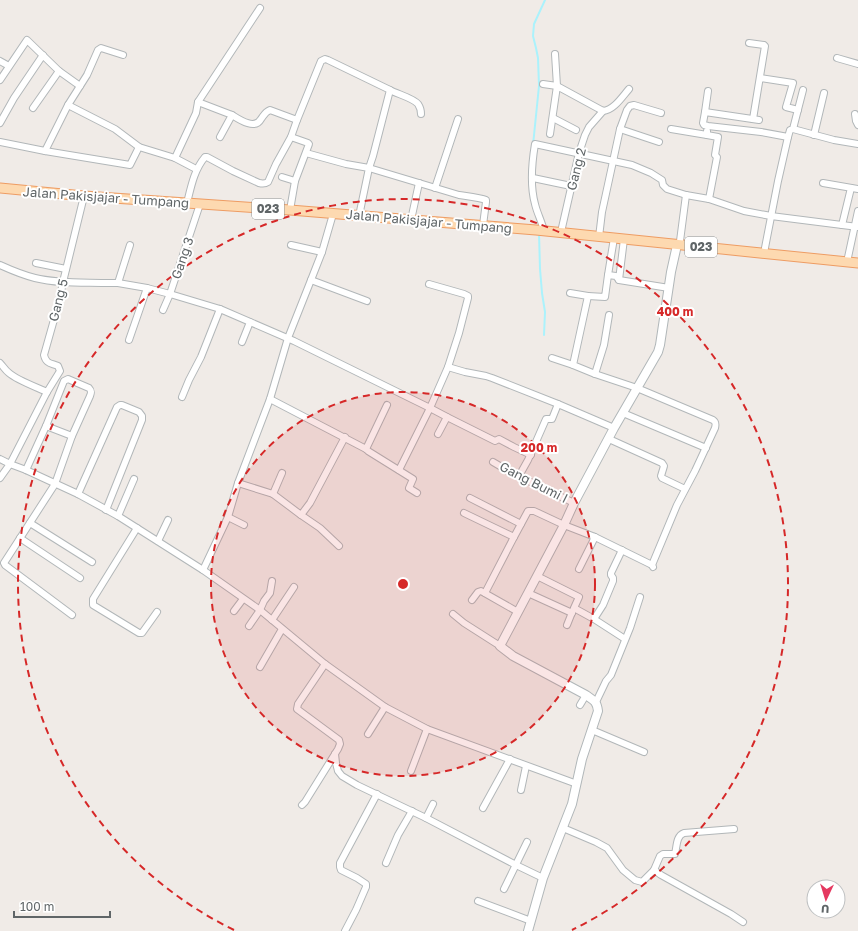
<svg xmlns="http://www.w3.org/2000/svg" width="858" height="931" font-family="'Golos Text',sans-serif">
	<style>
		.lines { fill: none; stroke-linecap: round; stroke-linejoin: round }
		.stream { stroke: #abf2fc; stroke-width: 2 }
		.street-casing { stroke: #b2b7b9; stroke-width: 8 }
		.secondary-casing { stroke: #b1b7b9; stroke-width: 10 }
		.primary-casing { stroke: #ee9c63; stroke-width: 11 }
		.street { stroke: #fff; stroke-width: 6 }
		.secondary { stroke: #fff; stroke-width: 8 }
		.primary { stroke: #fdd9b0; stroke-width: 9 }
		.ring { fill: none; stroke: #d62828; stroke-width: 2; stroke-dasharray: 7 5 }
		.labels { text-anchor: middle; stroke-width: 4; stroke-linejoin: round; paint-order: stroke }
		.shield { fill: #fff; stroke: #8f9395; stroke-width: 1 }
		.shield-label { font-size: 12px; font-weight: bold; fill: #5f6567 }
		.street-label { font-size: 13px; fill: #5f6567; stroke: #fff }
		.centre { fill: #d62828; stroke: #fff; stroke-width: 2 }
		.ring-label { font-size: 12px; text-anchor: middle; font-weight: bold; fill: #d62828; stroke: #fff; stroke-width: 4; stroke-linejoin: round; paint-order: stroke }
	</style>
	<rect width="100%" height="100%" fill="#f0ebe7"/>
	<g class="lines">
		<g class="stream">
			<path d="M533,145L539,86L538,58L536,48L533,36L534,24L545,0"/>
			<path d="M539,233L540,269L542,293L545,312L544,335"/>
		</g>
		<g class="street-casing">
			<g id="street">
				<path d="M749,43L764,45L765,46L753,119"/>
				<path d="M837,58L858,64"/>
				<path d="M0,61L9,66"/>
				<path d="M760,78L793,83L786,107L798,110"/>
				<path d="M0,80L27,40L59,71L80,86"/>
				<path d="M543,84L557,86L555,54"/>
				<path d="M390,90C397,94 413,98 418,104C420,107 421,111 421,114"/>
				<path d="M198,102L232,115L220,137"/>
				<path d="M68,105L115,129L139,147"/>
				<path d="M33,108L59,71"/>
				<path d="M705,112L708,91"/>
				<path d="M855,114L856,121L858,125"/>
				<path d="M232,115C240,120 255,130 261,119C264,115 265,112 270,110L297,120"/>
				<path d="M553,118L576,130"/>
				<path d="M759,120L705,112L703,123L704,125L708,126L761,132L788,137"/>
				<path d="M0,123L14,98L43,55"/>
				<path d="M620,129L659,142"/>
				<path d="M671,129L707,135V131"/>
				<path d="M793,129L834,140L858,144"/>
				<path d="M550,134L557,86L603,111C614,110 622,97 629,89"/>
				<path d="M707,135L718,137L715,155L717,157L709,199"/>
				<path d="M814,135L824,93"/>
				<path d="M0,142L45,151L130,165L139,147L175,158"/>
				<path d="M45,151L68,105L87,75L98,50L101,48L123,55"/>
				<path d="M306,153L346,164L369,168L459,195C465,196 481,198 486,200V202L483,225"/>
				<path d="M196,169L175,158L196,113L198,102L260,8"/>
				<path d="M282,177L295,181"/>
				<path d="M533,178L571,186"/>
				<path d="M823,183L858,189"/>
				<path d="M435,188L458,119"/>
				<path d="M187,203C191,187 194,170 205,157H207L233,171L259,183C263,184 265,184 268,182L276,164L291,137L297,120L321,61L325,59L328,60L390,90L373,156L369,168L359,216"/>
				<path d="M290,210L295,181L309,144L308,143L291,137"/>
				<path d="M411,220L419,183"/>
				<path d="M842,225L851,188"/>
				<path d="M544,231C542,222 537,213 535,204C530,186 532,162 535,144L632,165L651,173L662,180L663,185L667,189L686,195L709,199L744,211L771,216L858,227"/>
				<path d="M561,232L579,153L585,135L589,127L603,111"/>
				<path d="M599,237L602,212L620,129L627,110L630,106L634,105L661,113"/>
				<path d="M291,245L322,252"/>
				<path d="M677,245L680,241L686,195"/>
				<path d="M764,253L778,181L788,137L790,130L793,129L803,90"/>
				<path d="M847,262L858,211"/>
				<path d="M36,263L66,269"/>
				<path d="M0,265C11,270 23,275 35,278C59,284 86,282 110,283H118L147,288L170,294L220,309L294,341L430,408L448,367L465,372L486,376L492,378L558,404L614,428"/>
				<path d="M608,275L614,238"/>
				<path d="M311,280L367,301"/>
				<path d="M619,280L624,239"/>
				<path d="M118,283L130,245"/>
				<path d="M429,284L464,294L468,296V298L459,333L448,367"/>
				<path d="M570,293L588,296L573,365L595,374L637,388L713,420C716,422 716,424 715,428L695,471L677,505L652,565"/>
				<path d="M588,296L605,297L608,275L616,276L619,280L669,288"/>
				<path d="M163,310L170,294L200,204"/>
				<path d="M129,340L147,288"/>
				<path d="M242,342L250,322"/>
				<path d="M552,358L573,365"/>
				<path d="M0,363C3,366 5,370 9,373C17,380 36,387 47,392"/>
				<path d="M595,374L604,345L609,315"/>
				<path d="M182,397L189,380L201,357L220,309"/>
				<path d="M270,399L366,449L387,405"/>
				<path d="M623,413L706,448"/>
				<path d="M46,426L72,436"/>
				<path d="M438,434L447,417"/>
				<path d="M609,439L662,463L664,466L661,476L662,478L685,489"/>
				<path d="M366,449L368,451L413,479L409,488L417,493"/>
				<path d="M0,459L10,464L47,392L60,371L58,366C51,363 46,364 44,355L59,302L63,282L84,196"/>
				<path d="M493,462L510,472L574,503"/>
				<path d="M26,470L46,426L64,381L68,379L89,388C92,391 91,393 90,396L72,436L55,484L4,563L5,565L72,615"/>
				<path d="M399,470L430,408L447,417L495,441L499,439L514,447L531,455"/>
				<path d="M519,476L528,460L546,419H552L558,404"/>
				<path d="M0,478L10,464L26,470L78,494L118,516L203,570L260,610L325,664L385,707L427,729L577,784"/>
				<path d="M238,483L273,494L301,515L310,503L345,437"/>
				<path d="M78,494L117,407L120,405H122L139,412L142,416V420L106,510"/>
				<path d="M273,494L282,473"/>
				<path d="M470,498L521,524"/>
				<path d="M464,513L514,537L528,511H534L564,525L595,537L652,565L653,567"/>
				<path d="M301,515L320,528L339,546"/>
				<path d="M118,516L134,479"/>
				<path d="M228,517L244,525"/>
				<path d="M30,523L92,562"/>
				<path d="M137,528L93,599V605L139,633H142L157,612"/>
				<path d="M20,538L80,578"/>
				<path d="M158,541L168,520"/>
				<path d="M579,569L595,537"/>
				<path d="M203,570L228,517L238,483L270,399L288,338L311,280L322,252L333,214"/>
				<path d="M537,576L579,597L574,608L594,619L625,639"/>
				<path d="M485,593L514,537"/>
				<path d="M528,593L572,613"/>
				<path d="M472,600L478,592L481,591L518,612"/>
				<path d="M234,611L243,599"/>
				<path d="M453,614L464,623L500,646"/>
				<path d="M594,619L603,605L613,581V578L611,575V573L622,550"/>
				<path d="M272,620L294,587"/>
				<path d="M567,625L573,610"/>
				<path d="M249,626L260,610L264,601L270,593L272,581"/>
				<path d="M260,667L282,629"/>
				<path d="M596,702L606,681L611,675L630,628L640,597"/>
				<path d="M580,705L586,695"/>
				<path d="M592,730L644,752"/>
				<path d="M368,734L385,707"/>
				<path d="M335,754L336,763L338,771L342,776L357,785L426,818L516,865L543,878"/>
				<path d="M411,771L427,729"/>
				<path d="M521,790L526,766"/>
				<path d="M302,805L305,802L338,749L340,744L339,740L297,709L298,704L325,664"/>
				<path d="M483,808L510,759"/>
				<path d="M426,818L433,804"/>
				<path d="M563,828L596,842L607,848L623,870L635,880L642,882L654,870L661,875L731,914L743,922"/>
				<path d="M386,863L398,835L412,811"/>
				<path d="M654,870L660,856L663,854H675C677,846 676,836 684,833L734,829"/>
				<path d="M504,889L527,842"/>
				<path d="M478,901L531,921"/>
				<path d="M345,931L356,910L366,887V884L357,878L341,870L340,867V863L377,794"/>
			</g>
		</g>
		<g class="secondary-casing">
			<path id="secondary" d="M528,931L543,878L572,804L582,759L598,711C597,701 593,700 586,695L513,656L500,646L564,525L574,503L614,428L658,352L660,345L671,272L677,245"/>
		</g>
		<g class="primary-casing">
			<path id="primary" d="M0,188L84,196L290,210L536,230L858,263"/>
		</g>
		<use href="#street" class="street"/>
		<use href="#secondary" class="secondary"/>
		<use href="#primary" class="primary"/>
	</g>
	<circle cx="403" cy="584" r="192" fill="#d62828" fill-opacity=".12"/>
	<g class="ring">
		<circle cx="403" cy="584" r="192"/>
		<path d="M234 930A385 385 0 1 1 572 930"/>
	</g>
	<g class="labels">
		<g class="shield">
			<rect x="252" y="199" width="32" height="20" rx="3"/>
			<rect x="685" y="237" width="32" height="20" rx="3"/>
		</g>
		<g class="shield-label">
			<text x="268" y="213">023</text>
			<text x="701" y="251">023</text>
		</g>
		<g class="street-label">
			<text transform="translate(576 169) rotate(-76)" y="5">Gang 2</text>
			<text transform="translate(106 197) rotate(4)" y="5">Jalan Pakisjajar - Tumpang</text>
			<text transform="translate(429 221) rotate(5)" y="5">Jalan Pakisjajar - Tumpang</text>
			<text transform="translate(182 258) rotate(-71)" y="5">Gang 3</text>
			<text transform="translate(58 300) rotate(-76)" y="5">Gang 5</text>
			<text transform="translate(534 482) rotate(27)" y="5">Gang Bumi I</text>
		</g>
	</g>
	<circle cx="403" cy="584" r="6" class="centre"/>
	<g class="ring-label">
		<text x="675" y="316">400 m</text>
		<text x="539" y="452">200 m</text>
	</g>
	<g transform="translate(826 899) rotate(184)"><circle r="19" fill="#ffffff" stroke="#bfc1c2"/>
	<path d="M0-3L7 15L0 10L-7 15Z" fill="#e53960"/>
	<text y="-6" font-size="11" font-weight="bold" text-anchor="middle" fill="#5f6567">U</text>
	</g>
	<path d="M14 911v6h96v-6" fill="none" stroke="#5f6567" stroke-width="2"/>
	<text x="20" y="911" font-size="12" fill="#5f6567" stroke="#ffffff" stroke-width="3" paint-order="stroke">100 m</text>
</svg>
